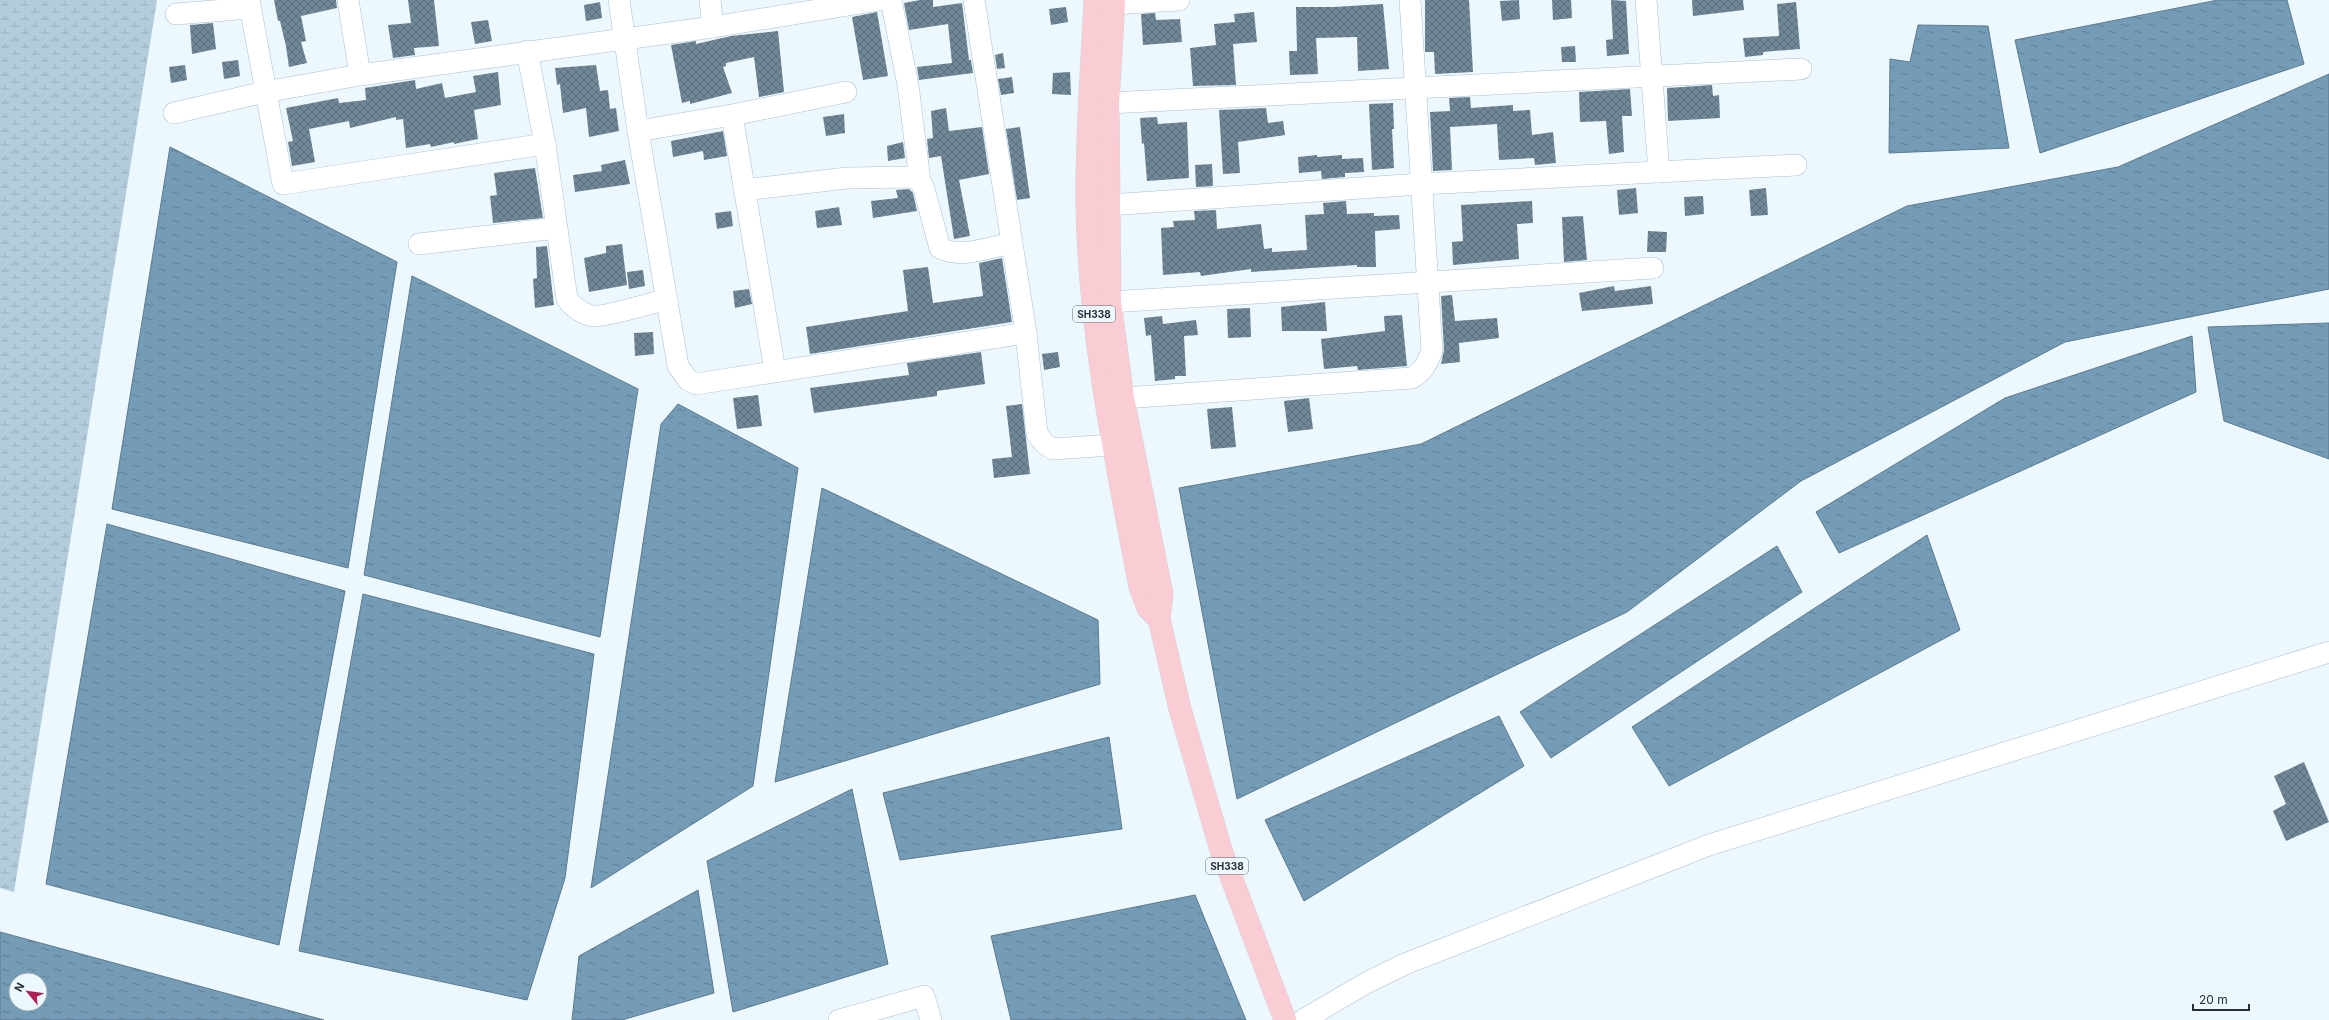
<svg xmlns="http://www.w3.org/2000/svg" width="2329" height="1020" font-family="Inter,sans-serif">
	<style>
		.wetland { fill: url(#wetland-marsh) }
		.water { fill: url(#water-ripples); stroke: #5c7b8f; fill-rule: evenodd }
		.building { fill: url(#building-cross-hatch) }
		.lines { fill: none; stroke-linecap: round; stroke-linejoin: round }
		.minor-casing { stroke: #a8c1d2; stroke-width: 22 }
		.major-casing { stroke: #d3d5d7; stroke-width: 23 }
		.minor { stroke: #fff; stroke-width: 21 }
		.major { stroke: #faccd4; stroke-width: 22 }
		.labels { text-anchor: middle; stroke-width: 3.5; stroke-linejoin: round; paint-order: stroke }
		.shield { fill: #ecf7fe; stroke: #616b71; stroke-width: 1 }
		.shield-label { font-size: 10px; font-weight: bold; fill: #252f35 }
	</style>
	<defs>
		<pattern id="wetland-marsh" width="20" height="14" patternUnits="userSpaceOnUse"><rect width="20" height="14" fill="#b3ccdc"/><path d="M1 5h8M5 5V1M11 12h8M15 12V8" fill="none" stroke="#9ab0bd"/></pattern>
		<pattern id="water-ripples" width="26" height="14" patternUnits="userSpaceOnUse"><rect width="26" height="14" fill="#749cb6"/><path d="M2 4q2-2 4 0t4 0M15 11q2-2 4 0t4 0" fill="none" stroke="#5f8095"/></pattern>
		<pattern id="building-cross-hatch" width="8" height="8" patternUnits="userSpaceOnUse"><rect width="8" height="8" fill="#6f8797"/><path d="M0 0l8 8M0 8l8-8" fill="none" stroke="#5b6f7c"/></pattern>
	</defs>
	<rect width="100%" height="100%" fill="#ecf7fe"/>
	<path class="wetland" d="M0,0H157L14,892L0,888Z"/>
	<g class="water">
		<path d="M2218,0H2287L2304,64L2040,153L2015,40Z"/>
		<path d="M1918,25L1988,26L2009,148L1889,153L1890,59L1910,62Z"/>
		<path d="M2329,74V289L2065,342L1801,481L1627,612L1237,799L1179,488L1421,444L1907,206L2118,167Z"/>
		<path d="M170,147L397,262L348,568L112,509Z"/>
		<path d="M412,276L638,389L600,637L364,575Z"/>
		<path d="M2329,323V459L2224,421L2208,327Z"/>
		<path d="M2192,336L2196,392L1839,553L1816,512L2005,398Z"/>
		<path d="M678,404L798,468L753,786L591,888L661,424Z"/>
		<path d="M822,488L1098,620L1100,684L775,782Z"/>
		<path d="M107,524L345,591L279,945L46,884Z"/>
		<path d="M1927,535L1960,630L1669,786L1632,727Z"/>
		<path d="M1777,546L1802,592L1551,758L1520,712Z"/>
		<path d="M363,594L594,654L565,878L527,1000L299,951Z"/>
		<path d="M1499,716L1524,766L1304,901L1265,820Z"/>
		<path d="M1109,737L1122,829L900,860L883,793Z"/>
		<path d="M852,789L888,964L733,1012L707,861Z"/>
		<path d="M698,890L714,993L622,1020H572L579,956Z"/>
		<path d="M1195,895L1246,1020H1011L991,936Z"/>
		<path d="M0,932L324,1020H0ZM16,980H40V1004H16Z"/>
	</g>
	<g class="building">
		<path d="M274,0H336L337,8L301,16L306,41L301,42L307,63L289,67L286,46L280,21H278Z"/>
		<path d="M408,0H434L439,46L414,48L415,55L393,58L388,25L411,23Z"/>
		<path d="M920,0H933V7L962,3L969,60H971L973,73L919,80L917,67L952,63L948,24L909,30L904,3Z"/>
		<path d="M1425,0H1469L1473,72L1435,74L1434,52H1425Z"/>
		<path d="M1519,0L1520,19L1502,21L1500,1Z"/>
		<path d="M1552,0H1571L1572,18L1553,20Z"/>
		<path d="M1611,0L1626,1L1629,54L1607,56L1606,40L1613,39Z"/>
		<path d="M1692,0H1743L1744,10L1693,16Z"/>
		<path d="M600,2L602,18L586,21L584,5Z"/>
		<path d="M1796,2L1800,49L1763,52V55L1745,57L1743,38L1779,36L1777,4Z"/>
		<path d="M1383,4L1389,69L1358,71L1357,37L1316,38L1318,74L1290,75L1289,51H1297L1296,7H1334Z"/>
		<path d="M1066,7L1068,22L1051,25L1049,9Z"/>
		<path d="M877,12L888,76L863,80L852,17Z"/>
		<path d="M1254,12L1257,42L1233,44L1236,85L1193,86L1190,48L1216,45L1214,24L1235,22L1234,14Z"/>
		<path d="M1155,13L1156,20L1180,19L1182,42L1143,45L1141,14Z"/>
		<path d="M488,20L492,41L475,44L471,22Z"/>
		<path d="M213,23L216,49L192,54L190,25Z"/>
		<path d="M778,31L784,92L759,97L754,57L726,63V66L723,67L732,93L690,104V101L682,103L671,45L696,41V44L731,36Z"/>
		<path d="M1575,46L1576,62H1562L1561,47Z"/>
		<path d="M1003,53L1005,68L997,69L995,55Z"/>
		<path d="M238,60L240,76L224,79L222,62Z"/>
		<path d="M185,65L187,80L171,83L169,67Z"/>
		<path d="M596,65L600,91L608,90L610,109L616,108L619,131L589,137L586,108L563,113L560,84L557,85L555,68Z"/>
		<path d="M498,72L501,105L474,110L478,139L454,144V142L431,147L430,144L406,148L403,119L396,120V117L350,128L349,121L309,129L315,162L292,166L288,142L293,141L286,108L338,98L339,103L366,100L365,88L415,80L416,89L442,83L445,98L476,92L473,76Z"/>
		<path d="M1070,72L1071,95L1052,94L1053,73Z"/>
		<path d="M1012,77L1014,93L1001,95L998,79Z"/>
		<path d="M1712,85L1713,96L1719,95L1720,118L1668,121L1667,88Z"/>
		<path d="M1630,89L1632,116H1622L1624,152L1609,154L1606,121L1580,122L1579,92Z"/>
		<path d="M1470,97L1471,108L1513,105V111L1530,110L1532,135L1553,132L1556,163L1535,165L1534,158L1499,160L1497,124L1483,125L1450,127L1452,170L1433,171L1430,112L1450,111L1449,98Z"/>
		<path d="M1393,103L1394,129H1392L1394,168L1372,170L1369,104Z"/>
		<path d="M946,108L949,131L982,127L989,174L959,180L970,236L954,239L941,156L929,158L927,139L933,138L931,111Z"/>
		<path d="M1266,108L1268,123L1283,121L1285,135L1238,142L1240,173L1223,174L1219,110Z"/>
		<path d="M844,114L845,133L826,136L823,117Z"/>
		<path d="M1157,117L1158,124L1187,122L1189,178L1147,181L1144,143L1142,144L1140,118Z"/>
		<path d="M1020,127L1030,198L1017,200L1006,129Z"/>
		<path d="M723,131L727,156L704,160L703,151L673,157L671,141Z"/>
		<path d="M903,142L905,158L888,161L887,146Z"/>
		<path d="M1317,155V157L1342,155V159L1363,158L1364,172L1345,173V177L1322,179L1321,171L1299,173L1298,157Z"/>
		<path d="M625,160L630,184L575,192L573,175L602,171L601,165Z"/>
		<path d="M1212,164L1213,186L1196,187L1195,165Z"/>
		<path d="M535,168L543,218L493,223L490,196L497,195L494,173Z"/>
		<path d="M1636,188L1638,213L1619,215L1617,190Z"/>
		<path d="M1766,188L1768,215L1751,216L1749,190Z"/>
		<path d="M909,189L913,193L917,211L873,218L871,201L898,198L896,190Z"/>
		<path d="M1703,196L1704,214L1685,216L1684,197Z"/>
		<path d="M1346,201L1347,214L1374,213V216L1399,215L1400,229L1375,231L1376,267H1357V265L1251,272V269L1201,276L1200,272L1163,275L1161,228L1174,227L1173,221L1195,220L1194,211L1216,210L1217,229L1261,224L1264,249L1272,248V252L1307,250L1305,215L1324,214L1323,203Z"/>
		<path d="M1532,201L1533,223L1517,224L1519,259L1453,265L1452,242L1463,241L1461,205Z"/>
		<path d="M839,207L842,225L817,228L815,211Z"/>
		<path d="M731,211L733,226L717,229L715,213Z"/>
		<path d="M1583,216L1587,260L1564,262L1562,217Z"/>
		<path d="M1648,231L1667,232L1666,252H1647Z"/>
		<path d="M622,244L627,285L589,292L584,258L606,253V246Z"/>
		<path d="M547,246L554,305L535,308L533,279L537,278L536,247Z"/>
		<path d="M1002,258L1012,322L810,354L806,327L908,311L903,270L928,267L933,303L983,296L979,263Z"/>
		<path d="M643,270L645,286L629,289L627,272Z"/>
		<path d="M1614,286L1615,291L1651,286L1653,304L1582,311L1579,293Z"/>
		<path d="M749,289L752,304L735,308L733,291Z"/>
		<path d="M1452,295L1455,321L1497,318L1499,338L1459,343L1460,362L1441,364L1444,350L1441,296Z"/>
		<path d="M1325,302L1327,331H1282L1281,307Z"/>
		<path d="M1250,308L1251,337L1228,338L1227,309Z"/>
		<path d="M1402,315L1407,366L1358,370L1357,366L1324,369L1321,339L1385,331L1384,316Z"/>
		<path d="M1162,316L1163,324L1196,320L1198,335L1184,336L1186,376H1175V379L1155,381L1151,335L1146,336L1144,318Z"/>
		<path d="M653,332L654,354L635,356L634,333Z"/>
		<path d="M981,352L985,384L937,391V396L814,413L810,388L909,375L907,363Z"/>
		<path d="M1058,352L1060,367L1044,370L1042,354Z"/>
		<path d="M758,395L762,426L737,429L733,398Z"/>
		<path d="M1309,398L1313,429L1288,432L1284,401Z"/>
		<path d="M1022,404L1030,474L994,478L992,459L1012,457L1006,406Z"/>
		<path d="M1232,407L1236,447L1211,449L1207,409Z"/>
		<path d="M2304,762L2329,822L2286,841L2273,811L2286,804L2274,776Z"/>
	</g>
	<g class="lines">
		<g class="minor-casing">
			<g id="minor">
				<path d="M249,0L283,184L545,144"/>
				<path d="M348,0L360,75"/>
				<path d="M619,0L638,131L678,366L688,380L696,384L1026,333"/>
				<path d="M710,0L713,27"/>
				<path d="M891,0L908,85L920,181"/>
				<path d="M974,0L1026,333L1037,434L1045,444L1053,449L1113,445"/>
				<path d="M1646,0L1659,172"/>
				<path d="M1113,4L1179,0"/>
				<path d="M176,14L250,8"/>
				<path d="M527,51L545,144L567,299C574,308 582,314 593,316C603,317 653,303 667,299"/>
				<path d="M1108,103L1801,69"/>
				<path d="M174,113L265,92L360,75L713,27L879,0"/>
				<path d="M732,115L775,371"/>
				<path d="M638,131L732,115L846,92"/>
				<path d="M744,190L847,178L912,177L920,181L924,189L940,248C961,259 990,247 1012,243"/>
				<path d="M1108,205L1421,184L1796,165"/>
				<path d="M419,244L557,228"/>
				<path d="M1110,302L1653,268"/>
				<path d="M1123,398L1412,378C1424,371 1427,363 1432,351L1410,0"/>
				<path d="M839,1020L924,996L931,1020"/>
				<path d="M1303,1020L1366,983L1405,964L1709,845L2329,652"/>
			</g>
		</g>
		<g class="major-casing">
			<g id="major">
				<path d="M1095,0C1092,68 1086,136 1087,205C1089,334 1116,461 1140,587L1148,608L1159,619"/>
				<path d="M1114,0L1108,103L1110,302L1123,398L1162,594L1159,619L1180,709L1221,850L1285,1020"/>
			</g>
		</g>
		<use href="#minor" class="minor"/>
		<use href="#major" class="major"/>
	</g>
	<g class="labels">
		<g class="shield">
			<rect x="1073" y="306" width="42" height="16" rx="3"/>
			<rect x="1206" y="858" width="42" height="16" rx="3"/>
		</g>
		<g class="shield-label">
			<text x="1094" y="318">SH338</text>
			<text x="1227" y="870">SH338</text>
		</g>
	</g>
	<g transform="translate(28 992) rotate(299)"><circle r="19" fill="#ecf7fe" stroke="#9ca7ae"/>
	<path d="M0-3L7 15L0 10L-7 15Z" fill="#b01f51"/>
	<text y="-6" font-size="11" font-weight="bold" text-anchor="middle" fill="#252f35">N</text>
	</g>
	<path d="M2193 1004v6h56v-6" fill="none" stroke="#252f35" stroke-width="2"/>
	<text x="2199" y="1004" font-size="12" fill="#252f35" stroke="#ecf7fe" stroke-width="3" paint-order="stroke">20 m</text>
</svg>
